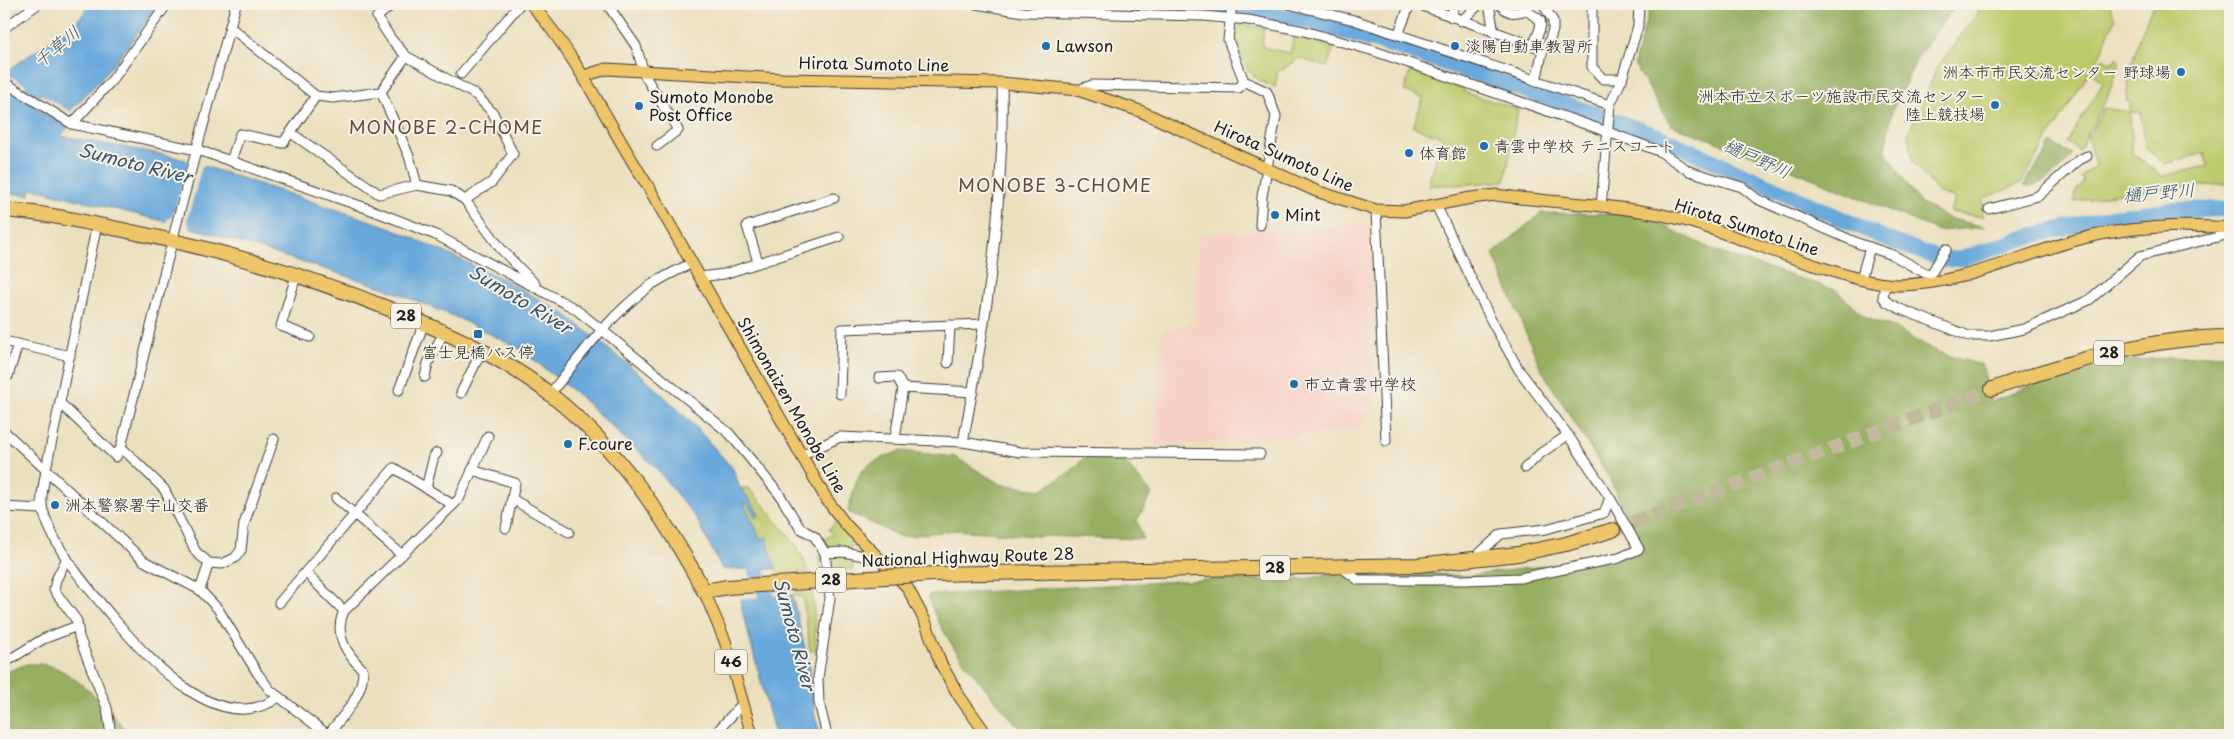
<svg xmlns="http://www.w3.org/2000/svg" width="2234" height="739" font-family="'Playpen Sans','Klee One',sans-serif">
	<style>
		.built { fill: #f6d1c5 }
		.green { fill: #bdca6c; stroke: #6c7344; fill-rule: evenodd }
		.forest { fill: #96ae60; stroke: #59653e }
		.water { fill: #67a8da; stroke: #42627b }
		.pier { fill: #ebe0be }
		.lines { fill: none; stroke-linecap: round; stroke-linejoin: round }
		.river { stroke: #67a8da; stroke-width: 16 }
		.highway-tunnel { stroke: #c2b99e; stroke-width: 14; stroke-dasharray: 14 7; stroke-linecap: butt }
		.minor-casing { stroke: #3b3934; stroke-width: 11 }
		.major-casing { stroke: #3b3934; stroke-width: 13 }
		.highway-casing { stroke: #3b3934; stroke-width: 16 }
		.minor { stroke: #fff; stroke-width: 9 }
		.major { stroke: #eec569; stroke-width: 11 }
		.highway { stroke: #eec569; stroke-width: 14 }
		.highway-bridge-casing { stroke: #3b3934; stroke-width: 16; stroke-linecap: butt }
		.highway-bridge { stroke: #eec569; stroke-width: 14 }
		.poi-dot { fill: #1f6fb2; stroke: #f7f3e8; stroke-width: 2 }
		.labels { text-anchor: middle; stroke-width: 4; stroke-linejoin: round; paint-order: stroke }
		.shield { fill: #f7f3e8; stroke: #5e5c59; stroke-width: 1 }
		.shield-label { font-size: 15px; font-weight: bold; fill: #1c1c1c }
		.poi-label { font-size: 16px; fill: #1c1c1c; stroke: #f7f3e8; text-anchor: start }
		.street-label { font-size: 16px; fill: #1c1c1c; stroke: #f7f3e8 }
		.water-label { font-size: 18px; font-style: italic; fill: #3a5468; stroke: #f7f3e8 }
		.neighbourhood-label { font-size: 18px; letter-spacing: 1px; fill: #604b3e; stroke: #f7f3e8 }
	</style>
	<rect width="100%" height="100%" fill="#f7f3e8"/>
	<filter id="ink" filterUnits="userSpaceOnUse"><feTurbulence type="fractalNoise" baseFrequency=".02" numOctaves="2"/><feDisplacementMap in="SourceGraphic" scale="10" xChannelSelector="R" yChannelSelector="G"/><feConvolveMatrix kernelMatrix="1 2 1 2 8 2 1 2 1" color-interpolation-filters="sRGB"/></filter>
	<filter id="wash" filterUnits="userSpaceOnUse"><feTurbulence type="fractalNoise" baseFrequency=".0096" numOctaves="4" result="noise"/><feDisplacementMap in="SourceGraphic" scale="20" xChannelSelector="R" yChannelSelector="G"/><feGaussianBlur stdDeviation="1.12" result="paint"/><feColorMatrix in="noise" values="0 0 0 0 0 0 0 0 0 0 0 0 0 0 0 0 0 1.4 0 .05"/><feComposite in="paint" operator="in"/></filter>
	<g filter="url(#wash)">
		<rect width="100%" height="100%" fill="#ebe0be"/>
		<path class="built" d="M1372,224L1375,409L1357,430L1227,443L1155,446L1161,332L1194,323L1199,234Z"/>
		<g class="green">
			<path d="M1984,4H2109L2115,18L2100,55L2021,183L1983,199V217L1950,212L1955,198L1939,193L1913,163L1908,135L1937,68Z"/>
			<path d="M2158,4H2230V184C2191,186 2153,190 2115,194C2100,196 2088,201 2073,201L2077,190L2084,181L2081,177L2095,165L2088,138L2104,108L2130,112V102L2126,101C2128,69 2139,37 2152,8ZM2130,112H2141L2146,149L2165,164L2204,153L2208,166L2162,176L2132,153Z"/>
			<path d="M1241,24L1264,28L1262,47L1290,53L1294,35L1334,47L1327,67L1298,58L1284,69L1278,70L1275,87C1248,79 1242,62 1233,37Z"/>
			<path d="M2103,58L2112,63L2116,58L2120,62L2108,96L2079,151L2067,142L2103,83L2093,74Z"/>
			<path d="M1410,71L1463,88L1465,93L1518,109L1505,181L1458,185H1428L1443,137L1413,127L1423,98L1404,91Z"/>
			<path d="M740,488H749C764,506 780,524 794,542C816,573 814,615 816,651H810L803,597L789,594L743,505L747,503L756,518L759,515L750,500Z"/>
			<path d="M837,519L853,536L855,545L848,549L838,547L836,553L827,551L825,539L833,534L829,530Z"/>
			<path d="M852,555L853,569L821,570L818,557Z"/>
		</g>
		<g class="forest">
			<path d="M1651,4H1956L1919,55L1892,111L1885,150L1918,201L1948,218L1985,227L1939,231L1790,169L1671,125L1634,64Z"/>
			<path d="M2052,143L2072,155C2060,170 2043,188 2023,186Z"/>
			<path d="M1541,213L1639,214L1720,253L1836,290L1867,319L1894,327L1918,342L1945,355L1982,365L1991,402L2045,380L2103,362L2230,354V735H1026C994,698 940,642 928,595L1180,581L1235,579L1291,581L1317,577L1336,570L1370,568L1466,576L1644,553L1609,478L1541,369L1493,254Z"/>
			<path d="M900,451L955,457L1000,484L1041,490L1069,473L1090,452L1119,455L1152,494L1137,520L1143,539L1038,536L955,530L901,537L848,512C860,467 856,468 900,451Z"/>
			<path d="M27,664C34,664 41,664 47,665C78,672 110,713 131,735H4V673Z"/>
		</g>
		<g class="water">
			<path d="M92,4H158C132,43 104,78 70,111L4,73L73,25Z"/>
			<path d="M4,88L68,127L61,136L166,155L189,161L389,227L505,280L565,314L645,378L694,425L733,469L740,488L750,500L759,515L756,518L747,503L744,504L762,541L766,536L776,569H722L696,518L655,467L578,395L520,349L460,319L385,288L203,231L31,188L30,195L4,193Z"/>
			<path d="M790,586L810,669L815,717L821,735H775L741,606L742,589Z"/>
		</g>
		<g class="pier">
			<path d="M4,72L70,111L72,112L69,113L4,75Z"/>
			<path d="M185,157L209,165L202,166L187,220L191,231L164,223L173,215L188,163Z"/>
			<path d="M792,585L794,594L739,599L740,589Z"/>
		</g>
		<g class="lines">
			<g class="river">
				<path d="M1212,4L1308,21L1400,48L1607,118L1660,137L1891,241L1945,260L1963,258L2030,236L2112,217L2170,210L2230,209"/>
				<path d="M4,110L52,78"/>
				<path d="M748,548L767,598"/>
			</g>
		</g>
	</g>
	<g filter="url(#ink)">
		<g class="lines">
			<path class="highway-tunnel" d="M1613,530L1992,389"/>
			<g class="minor-casing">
				<g id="minor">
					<path d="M236,4L178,218L121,447L164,489L196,552L209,563L222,564L235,558L241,550L244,524L274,439"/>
					<path d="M393,4L377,17L391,39L406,56L476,95L493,113L513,154L492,182L465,200"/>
					<path d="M607,4L636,46L645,76L678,130L657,146"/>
					<path d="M976,4L1023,12L1203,16L1248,20L1304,31L1374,51L1608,132L1659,151L1689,171L1742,187L1757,199L1860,244L1893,255L1925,273L1931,274L1946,249"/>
					<path d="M1232,4L1228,40L1244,81L1267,92L1276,116L1262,197L1260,225"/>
					<path d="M1288,4L1354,20L1610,105"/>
					<path d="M1417,4L1543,49"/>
					<path d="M1489,4L1494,33"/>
					<path d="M1500,4C1507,14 1515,14 1526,10L1540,20C1543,30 1535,36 1534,46"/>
					<path d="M1592,4V67L1603,79H1622"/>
					<path d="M1451,17L1455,4"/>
					<path d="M1461,21L1480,4"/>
					<path d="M230,27L316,96L333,98L381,92L406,56"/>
					<path d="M4,28L38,4"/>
					<path d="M1398,35L1410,4"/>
					<path d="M461,74L520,4"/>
					<path d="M1536,81L1543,49L1548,45L1553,30V21L1543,4"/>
					<path d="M4,82L72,124L197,150L231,161L369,209L436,235L574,308L602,330L729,433L779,494L800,528L815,537L825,553L830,598L818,678L819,703L827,735"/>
					<path d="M1078,90L1092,85L1239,88L1244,81"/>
					<path d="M381,92L409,156L417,185"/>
					<path d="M72,124L113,79L167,4"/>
					<path d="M291,133L379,194L417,185L451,191L465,200L501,249L535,284"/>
					<path d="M231,161L240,134L283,143L316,96"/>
					<path d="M1601,207L1610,105L1622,79L1638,26L1639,4"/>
					<path d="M1989,209L2038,196L2079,160L2087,156"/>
					<path d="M1376,210L1386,441"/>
					<path d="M97,224L46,469C45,481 39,498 43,510C54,550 89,589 115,620C150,661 219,739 279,697"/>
					<path d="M758,262L747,226L834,198"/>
					<path d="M296,276L281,326L310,337"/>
					<path d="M700,277L724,274L839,237"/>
					<path d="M1861,279L1870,247"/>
					<path d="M1885,284L1883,297L1887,302L1900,309L1969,336H1989L2024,329L2089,300L2140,256L2230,234"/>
					<path d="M4,341L70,356"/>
					<path d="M948,363L950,325"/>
					<path d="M8,376L18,344"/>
					<path d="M425,377L428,363L444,332"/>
					<path d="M879,378L897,377L903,388L973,392"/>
					<path d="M399,390L424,323"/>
					<path d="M461,393L482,350"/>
					<path d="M550,394C581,355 610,315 651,285C663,277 678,270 692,263"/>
					<path d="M840,394L842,329L984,324"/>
					<path d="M60,403L116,457L121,447"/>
					<path d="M4,431L144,561L200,590L218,609L258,674L270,690L328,735"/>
					<path d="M895,438L903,388"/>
					<path d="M963,442C986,323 1005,204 1002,83"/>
					<path d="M802,455L840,437L963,442L1020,452L1260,454"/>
					<path d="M1525,468L1541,453L1568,435"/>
					<path d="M472,470L515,483L506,528"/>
					<path d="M426,488L434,456L437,453"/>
					<path d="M336,498L402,555"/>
					<path d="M512,499L569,532"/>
					<path d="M453,505L459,499L488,436"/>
					<path d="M4,507L42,509"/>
					<path d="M825,553L844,552L879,559"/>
					<path d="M67,558L56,580L54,590L77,621L79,637L107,708L111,735"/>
					<path d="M1473,559L1501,534L1546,529L1604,513L1610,498"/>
					<path d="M1341,567L1358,580H1465L1520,578L1619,558L1639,549L1610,498L1568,435L1519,370L1491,320L1436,205"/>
					<path d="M306,573L344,611"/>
					<path d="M200,590L209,563"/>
					<path d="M279,603L394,468L453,505L344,611C333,635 347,654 363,670C363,697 343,715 328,735"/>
					<path d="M4,663L43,639L77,626"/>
					<path d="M714,735L743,703"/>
				</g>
			</g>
			<g class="major-casing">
				<g id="major">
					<path d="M531,4C580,59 609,127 649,188L827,500L846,525L907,587L925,621L941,664L959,696L987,735"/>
					<path d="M584,76L606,69L783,79L1002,83L1078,90L1140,111L1316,191L1376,210L1404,211L1471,198L1496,195C1560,204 1628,204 1691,222C1735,236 1779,254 1823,268C1847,276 1872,284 1897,285C1960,285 2016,257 2076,240C2124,227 2181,224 2230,228"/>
					<path d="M704,591L725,641L752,735"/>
				</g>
			</g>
			<g class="highway-casing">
				<g id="highway">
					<path d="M4,210C47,213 90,223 132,232C221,250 308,276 392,310C448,333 503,357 551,395C618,448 664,516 704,591L728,587"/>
					<path d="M1992,389C2069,362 2148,337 2230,337"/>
					<path d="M933,574L1418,565L1518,554L1566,544L1613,530"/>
				</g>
			</g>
			<use href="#minor" class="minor"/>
			<use href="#major" class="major"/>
			<use href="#highway" class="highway"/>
			<g class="highway-bridge-casing">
				<path id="highway-bridge" d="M728,587L933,574"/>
			</g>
			<use href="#highway-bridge" class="highway-bridge"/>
		</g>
	</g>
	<g class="poi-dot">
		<circle cx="1046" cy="46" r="5"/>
		<circle cx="1455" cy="46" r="5"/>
		<circle cx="2181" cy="72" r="5"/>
		<circle cx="1995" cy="105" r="5"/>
		<circle cx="639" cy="106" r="5"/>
		<circle cx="1484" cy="146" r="5"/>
		<circle cx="1409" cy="153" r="5"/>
		<circle cx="1275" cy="215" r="5"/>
		<rect x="473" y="329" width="10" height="10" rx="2.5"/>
		<circle cx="1294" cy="384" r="5"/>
		<circle cx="568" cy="444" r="5"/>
		<circle cx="55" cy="505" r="5"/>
	</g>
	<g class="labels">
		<g class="shield">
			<rect x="391" y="303.5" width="30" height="25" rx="4"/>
			<rect x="2094" y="340.5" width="30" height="25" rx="4"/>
			<rect x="1260" y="555.5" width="30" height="25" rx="4"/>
			<rect x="816" y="567.5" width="30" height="25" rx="4"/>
			<rect x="715" y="649.5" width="32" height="25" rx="4"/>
		</g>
		<g class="shield-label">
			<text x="406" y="321">28</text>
			<text x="2109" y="358">28</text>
			<text x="1275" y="573">28</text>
			<text x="831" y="585">28</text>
			<text x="731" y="667">46</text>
		</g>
		<g class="poi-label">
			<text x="1056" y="52">Lawson</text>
			<text x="1465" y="52">淡陽自動車教習所</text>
			<text x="2171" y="78" text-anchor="end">洲本市市民交流センター 野球場</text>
			<text x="1985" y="102" text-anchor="end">洲本市立スポーツ施設市民交流センター<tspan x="1985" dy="18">陸上競技場</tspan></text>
			<text x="649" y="103">Sumoto Monobe<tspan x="649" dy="18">Post Office</tspan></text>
			<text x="1494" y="152">青雲中学校 テニスコート</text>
			<text x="1419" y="159">体育館</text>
			<text x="1285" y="221">Mint</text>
			<text x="478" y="358" text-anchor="middle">富士見橋バス停</text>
			<text x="1304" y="390">市立青雲中学校</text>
			<text x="578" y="450">F.coure</text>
			<text x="65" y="511">洲本警察署宇山交番</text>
		</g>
		<g class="street-label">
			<text transform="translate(874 64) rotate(1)" y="6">Hirota Sumoto Line</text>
			<text transform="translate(1284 156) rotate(24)" y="6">Hirota Sumoto Line</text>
			<text transform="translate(1747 227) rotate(18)" y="6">Hirota Sumoto Line</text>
			<text transform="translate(792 405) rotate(60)" y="6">Shimonaizen Monobe Line</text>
			<text transform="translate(968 557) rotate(-2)" y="6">National Highway Route 28</text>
		</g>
		<g class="water-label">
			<text transform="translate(57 47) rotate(-39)" y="6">千草川</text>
			<text transform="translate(1757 159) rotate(24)" y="6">樋戸野川</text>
			<text transform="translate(135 164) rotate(14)" y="6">Sumoto River</text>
			<text transform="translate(2159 193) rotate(-5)" y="6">樋戸野川</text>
			<text transform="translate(520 300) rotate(31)" y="6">Sumoto River</text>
			<text transform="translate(794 634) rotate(75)" y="6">Sumoto River</text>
		</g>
		<g class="neighbourhood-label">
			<text x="446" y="134">MONOBE 2-CHOME</text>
			<text x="1055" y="192">MONOBE 3-CHOME</text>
		</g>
	</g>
	<rect width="2234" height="739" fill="none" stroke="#f7f3e8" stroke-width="20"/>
</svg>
